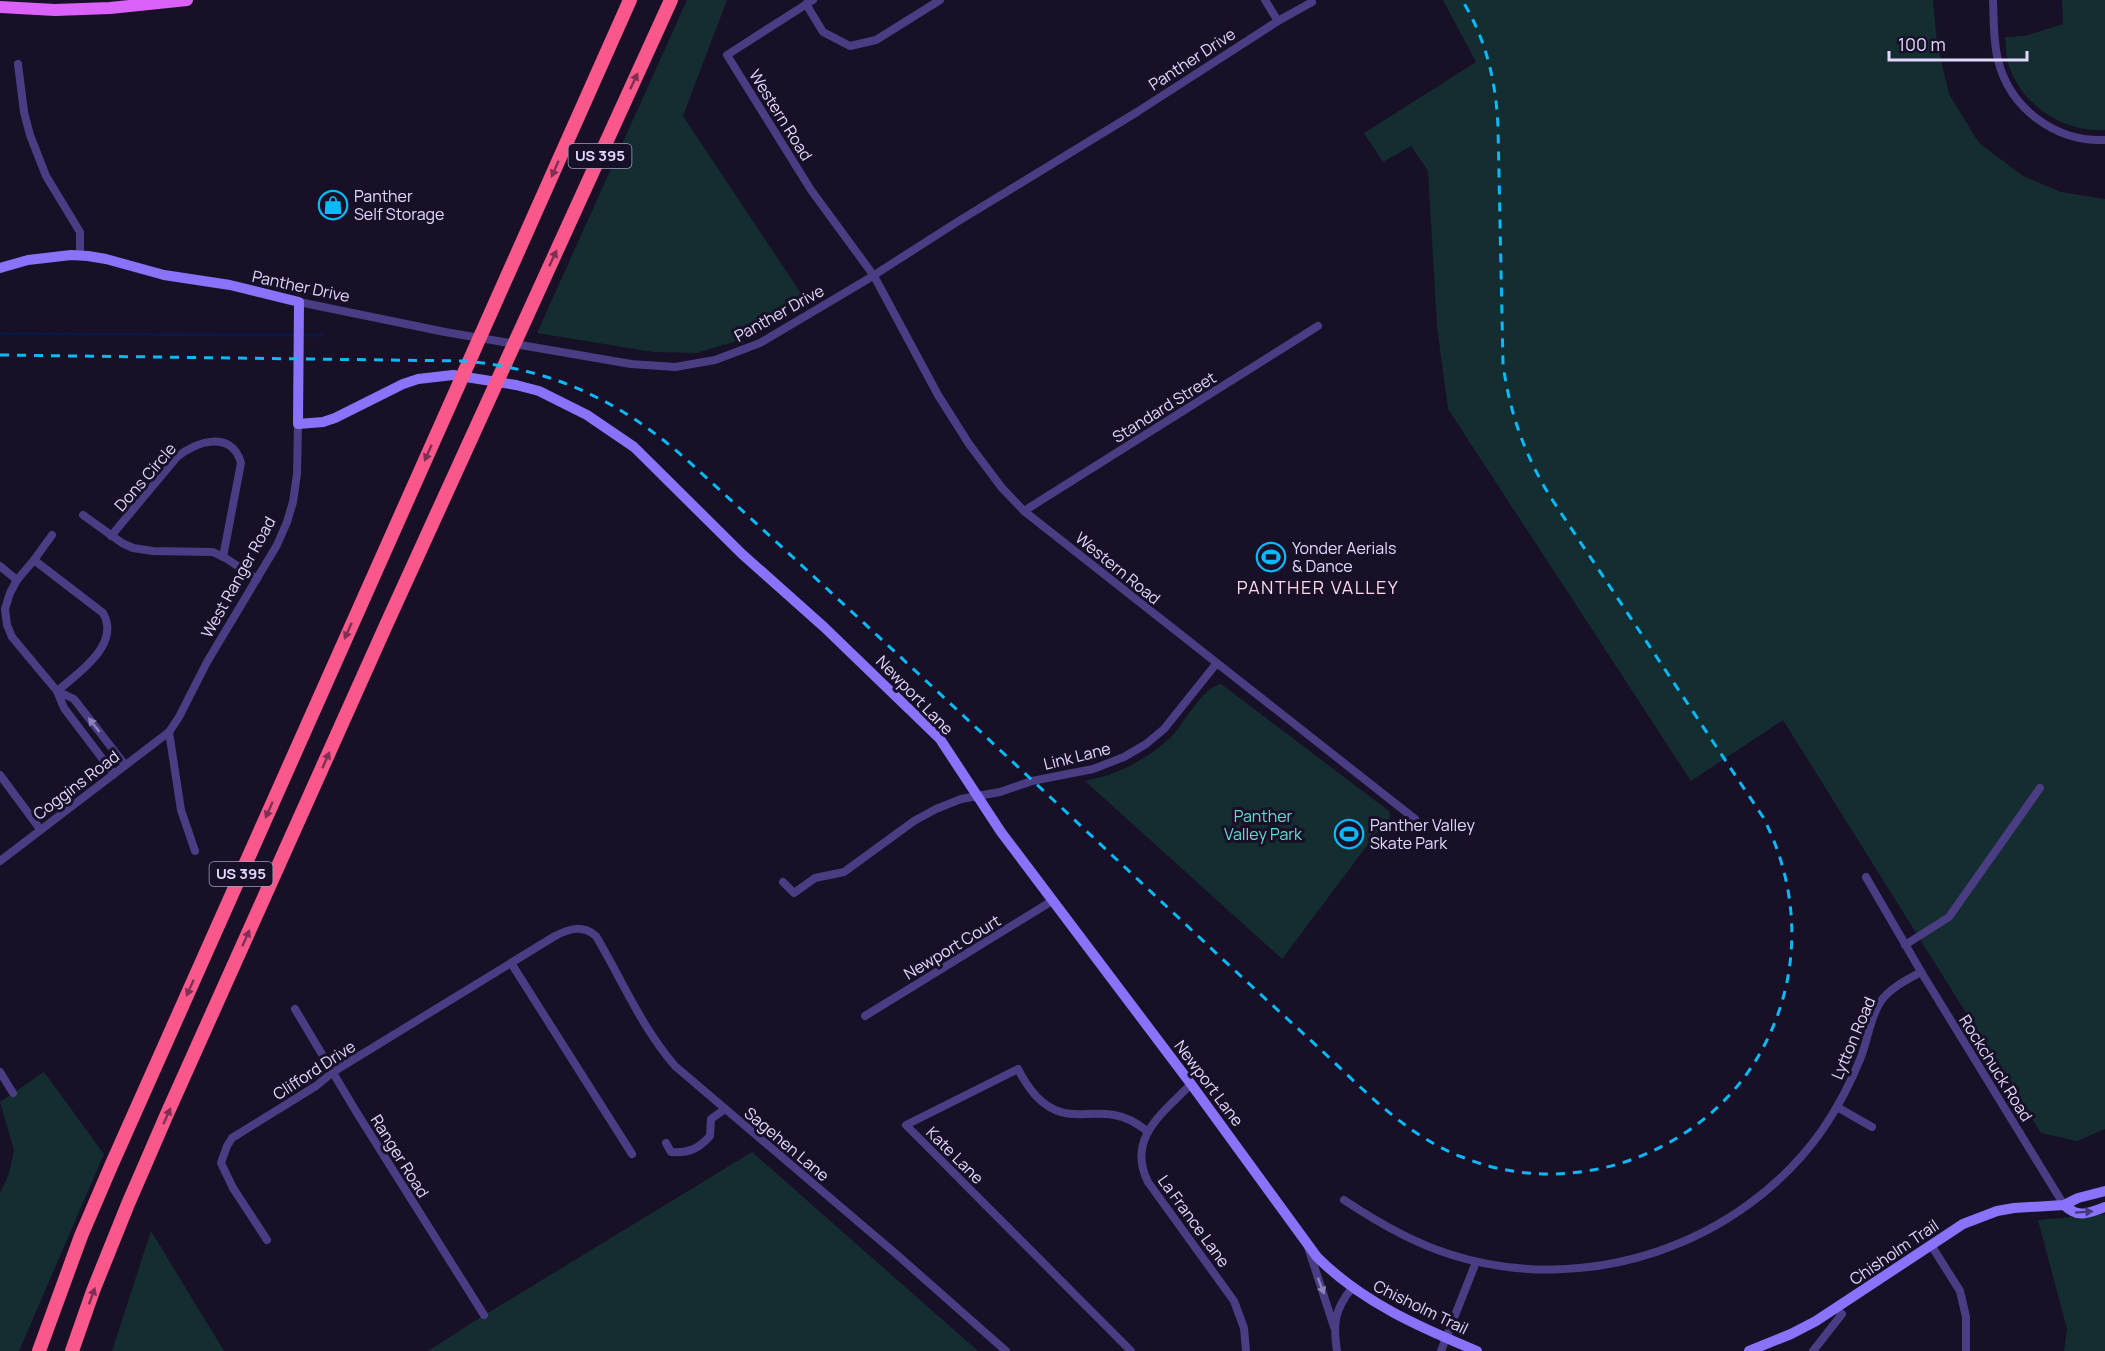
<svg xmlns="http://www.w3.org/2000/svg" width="2105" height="1351" font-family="Manrope,sans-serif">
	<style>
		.green { fill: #142d31 }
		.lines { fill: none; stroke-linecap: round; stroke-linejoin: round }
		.stream { stroke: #0c1744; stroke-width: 3 }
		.street { stroke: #4b3d84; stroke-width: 8 }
		.secondary { stroke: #8b72fa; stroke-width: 10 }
		.primary { stroke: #da62fa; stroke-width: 12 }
		.highway { stroke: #fa578a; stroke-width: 14 }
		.rail { stroke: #0ab9f7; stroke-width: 3; stroke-dasharray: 9 8; stroke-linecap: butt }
		.oneway { fill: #7e3054 }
		.oneway2 { fill: #8f82bb }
		.oneway3 { fill: #46377b }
		.labels { text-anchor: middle; stroke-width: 6; stroke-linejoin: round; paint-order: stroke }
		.shield { fill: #181027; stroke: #a59bbe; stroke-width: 1.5 }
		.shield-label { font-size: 15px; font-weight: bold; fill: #e2d7fe }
		.street-label { font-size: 16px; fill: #e2d7fe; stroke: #181027 }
		.poi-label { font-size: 16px; fill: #e2d7fe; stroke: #181027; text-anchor: start }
		.park-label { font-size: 16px; fill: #65dcd2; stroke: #181027 }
		.neighbourhood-label { font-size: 18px; letter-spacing: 1.5px; fill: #fed9eb; stroke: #181027 }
	</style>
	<rect width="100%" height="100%" fill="#181027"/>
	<g class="green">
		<path d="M687,0H727L683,116L804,298L740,340L697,353L653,352L537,333Z"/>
		<path d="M1443,0H1933L1937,43L1949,94L1979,143L2023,176L2061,192L2105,199V1129L2077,1141L2041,1133L1783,720L1691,781L1448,409L1437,326L1428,171L1411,146L1383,162L1364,133L1476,62Z"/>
		<path d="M2062,0H2105V130C2064,133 2022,105 2009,66C2006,57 2006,47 2005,37L2025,36L2063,24Z"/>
		<path d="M1221,684L1389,811L1391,825L1378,831L1282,959L1085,781C1117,775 1147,760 1171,737C1185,723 1202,687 1221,684Z"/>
		<path d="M44,1072L104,1154L19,1351H0V1193L9,1174L14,1150L0,1102Z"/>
		<path d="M752,1152L978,1351H428L473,1322Z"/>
		<path d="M2105,1214V1351H2064L2067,1329L2038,1220Z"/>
		<path d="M151,1231L224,1351H112Z"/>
	</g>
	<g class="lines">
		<g class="stream">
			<path d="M0,334L295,335"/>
			<path d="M302,335H323"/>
		</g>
		<g class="street">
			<path d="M813,0L727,55L811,190L874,276L938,395L969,444L1002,488L1024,511L1415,819"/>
			<path d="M1265,0L1278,21"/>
			<path d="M1993,0C1994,20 1993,41 1998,60C2010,109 2056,142 2105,140"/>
			<path d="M806,4L823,32L850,46L876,40L940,0"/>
			<path d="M18,64L24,112L30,135L46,176L80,232V256"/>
			<path d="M299,302L445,332L631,364L675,367L715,360L760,343L868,279L957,222L1137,112L1278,21L1312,2"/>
			<path d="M1024,511L1318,326"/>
			<path d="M83,515L122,543L133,548L153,551L213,552L227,559L257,579"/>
			<path d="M52,535L34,560L17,580L10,593L5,609L7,625L12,637L57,691L64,708L114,774"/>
			<path d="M111,536L177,457C196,441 232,430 241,463L223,557"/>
			<path d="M34,560L103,613C121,644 79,673 57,691"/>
			<path d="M0,566L17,580"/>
			<path d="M57,691L74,699L125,765"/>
			<path d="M169,732L181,810L195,851"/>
			<path d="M0,775L40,829"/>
			<path d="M0,861L169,732L179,717L207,662L277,545L287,522L293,502L297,474L298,424"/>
			<path d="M1866,877L1923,975L2064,1205"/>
			<path d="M783,882L794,893L815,878L844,872L914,821L936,809L961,799L1000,792L1032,781L1093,769L1124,757L1146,744L1164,729L1216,664"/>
			<path d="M1905,945L1949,917L2040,788"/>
			<path d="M511,963L632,1154"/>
			<path d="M295,1009L357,1113L484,1315"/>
			<path d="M865,1016L1052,901"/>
			<path d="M0,1072L13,1093"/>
			<path d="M1191,1084C1163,1113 1126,1138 1148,1182L1234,1301L1244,1328L1246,1351"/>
			<path d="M1837,1107L1872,1127"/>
			<path d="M666,1143L671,1152C690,1153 698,1149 710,1136L711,1119L725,1109"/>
			<path d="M1344,1200C1377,1222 1411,1242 1449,1254C1585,1298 1741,1246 1823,1129C1838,1107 1851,1082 1861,1057C1868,1039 1870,1017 1881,1001C1890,988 1907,980 1921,972"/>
			<path d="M267,1240L233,1188L221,1163L227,1146L232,1138L316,1086L333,1072L555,936C570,928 583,925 596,936C622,980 642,1028 675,1066L895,1253L1006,1351"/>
			<path d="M1931,1245L1960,1291L1966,1317V1351"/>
			<path d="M1308,1247L1334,1327"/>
			<path d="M1131,1351L906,1125L1018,1069C1023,1079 1029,1088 1036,1096C1063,1124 1083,1110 1114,1115C1127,1117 1137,1123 1147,1131"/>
			<path d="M1337,1351C1333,1324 1334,1310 1352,1288"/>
			<path d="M1441,1351L1476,1262"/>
			<path d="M1813,1351L1842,1314L1837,1309"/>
		</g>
		<g class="secondary">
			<path d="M0,268L28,260L71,255L88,256L106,259L164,275L230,285L299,302L298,424L323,422L335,418L403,384L418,379L453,375L516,385L539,391L587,415L634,447L742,554L824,627L940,739L1001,832L1191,1084L1317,1257C1362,1302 1419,1327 1477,1351"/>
			<path d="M2064,1205C2079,1219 2088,1213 2105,1207"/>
			<path d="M1749,1351L1791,1334L1816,1321L1963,1224L1997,1211L2014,1208L2064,1205L2078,1198L2105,1191"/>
		</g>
		<path class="primary" d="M0,7L55,10L110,8L187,0"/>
		<g class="highway">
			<path d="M39,1351L81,1236L111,1166L630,0"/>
			<path d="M72,1351L93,1291L128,1204L167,1114L387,623L671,0"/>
		</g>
		<path class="rail" d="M0,355L465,361C553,369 621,401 687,460C859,617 1029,777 1198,936C1238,974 1279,1011 1319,1048C1363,1089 1405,1135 1462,1157C1577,1204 1715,1150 1768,1038C1802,967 1799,887 1763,817L1555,504C1527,461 1510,416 1503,364L1498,127C1496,81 1486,39 1462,0"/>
	</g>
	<defs><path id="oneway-solid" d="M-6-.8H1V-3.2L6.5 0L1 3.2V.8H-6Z" transform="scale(1.5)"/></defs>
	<g class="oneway">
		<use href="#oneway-solid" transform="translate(634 81) rotate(-65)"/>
		<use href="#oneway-solid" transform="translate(555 169) rotate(114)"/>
		<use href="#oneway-solid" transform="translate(553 258) rotate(-65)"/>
		<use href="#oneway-solid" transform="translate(428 453) rotate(114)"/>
		<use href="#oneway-solid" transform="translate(348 631) rotate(114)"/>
		<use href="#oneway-solid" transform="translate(326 760) rotate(-66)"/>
		<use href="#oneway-solid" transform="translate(269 810) rotate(114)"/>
		<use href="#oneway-solid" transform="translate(246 938) rotate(-66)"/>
		<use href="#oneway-solid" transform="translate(190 988) rotate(114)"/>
		<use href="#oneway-solid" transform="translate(167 1116) rotate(-66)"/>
		<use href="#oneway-solid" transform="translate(92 1296) rotate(-70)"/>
	</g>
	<g class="oneway2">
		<use href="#oneway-solid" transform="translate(94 725) rotate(-128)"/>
		<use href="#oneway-solid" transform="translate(1321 1286) rotate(69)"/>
	</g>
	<use class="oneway3" href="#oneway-solid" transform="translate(2084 1212) rotate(-4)"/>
	<defs>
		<g id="shop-ring" transform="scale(1.5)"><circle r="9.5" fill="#181027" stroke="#0ab9f7" stroke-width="1.5"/><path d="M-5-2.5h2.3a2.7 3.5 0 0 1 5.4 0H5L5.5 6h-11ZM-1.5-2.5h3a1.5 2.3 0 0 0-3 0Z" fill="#0ab9f7"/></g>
		<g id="stadium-ring" transform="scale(1.5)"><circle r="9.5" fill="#181027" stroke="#0ab9f7" stroke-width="1.5"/><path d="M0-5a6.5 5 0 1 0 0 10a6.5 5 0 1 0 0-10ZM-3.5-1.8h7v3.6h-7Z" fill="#0ab9f7"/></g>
	</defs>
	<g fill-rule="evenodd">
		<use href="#shop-ring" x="333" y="205"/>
		<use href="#stadium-ring" x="1271" y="557"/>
		<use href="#stadium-ring" x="1349" y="834"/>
	</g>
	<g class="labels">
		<g class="shield">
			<rect x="568.5" y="144" width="63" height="24" rx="4.5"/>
			<rect x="209.5" y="862" width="63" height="24" rx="4.5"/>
		</g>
		<g class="shield-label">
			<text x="600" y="161">US 395</text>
			<text x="241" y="879">US 395</text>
		</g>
		<g class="street-label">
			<text transform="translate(1192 59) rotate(-33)" y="6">Panther Drive</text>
			<text transform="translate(781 115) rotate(58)" y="6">Western Road</text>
			<text transform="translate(301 286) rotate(12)" y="6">Panther Drive</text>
			<text transform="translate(779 313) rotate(-29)" y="6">Panther Drive</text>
			<text transform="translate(1164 407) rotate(-32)" y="6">Standard Street</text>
			<text transform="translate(145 477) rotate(-49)" y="6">Dons Circle</text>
			<text transform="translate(1118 568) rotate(39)" y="6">Western Road</text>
			<text transform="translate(238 577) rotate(-61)" y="6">West Ranger Road</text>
			<text transform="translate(915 695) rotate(46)" y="6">Newport Lane</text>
			<text transform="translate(1077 756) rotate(-14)" y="6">Link Lane</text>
			<text transform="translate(76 785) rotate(-37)" y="6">Coggins Road</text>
			<text transform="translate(952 947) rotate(-31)" y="6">Newport Court</text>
			<text transform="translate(1853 1038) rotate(-67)" y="6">Lytton Road</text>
			<text transform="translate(1996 1068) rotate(58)" y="6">Rockchuck Road</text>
			<text transform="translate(314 1070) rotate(-33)" y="6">Clifford Drive</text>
			<text transform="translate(1209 1083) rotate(53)" y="6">Newport Lane</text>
			<text transform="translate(787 1144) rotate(40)" y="6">Sagehen Lane</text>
			<text transform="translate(955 1155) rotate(45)" y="6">Kate Lane</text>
			<text transform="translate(400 1156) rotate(58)" y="6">Ranger Road</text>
			<text transform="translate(1194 1221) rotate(54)" y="6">La France Lane</text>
			<text transform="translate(1894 1252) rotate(-34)" y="6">Chisholm Trail</text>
			<text transform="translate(1421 1307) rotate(26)" y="6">Chisholm Trail</text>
		</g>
		<g class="poi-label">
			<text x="354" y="202">Panther<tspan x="354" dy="18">Self Storage</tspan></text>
			<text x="1292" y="554">Yonder Aerials<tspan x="1292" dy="18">&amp; Dance</tspan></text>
			<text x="1370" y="831">Panther Valley<tspan x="1370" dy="18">Skate Park</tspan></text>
		</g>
		<g class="park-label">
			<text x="1263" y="822">Panther<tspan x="1263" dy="18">Valley Park</tspan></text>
		</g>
		<g class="neighbourhood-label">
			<text x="1318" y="594">PANTHER VALLEY</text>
		</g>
	</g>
	<path d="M1889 51v9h138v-9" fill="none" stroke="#e2d7fe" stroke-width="3"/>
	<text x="1898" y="51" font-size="18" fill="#e2d7fe" stroke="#181027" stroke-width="4.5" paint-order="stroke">100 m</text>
</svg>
